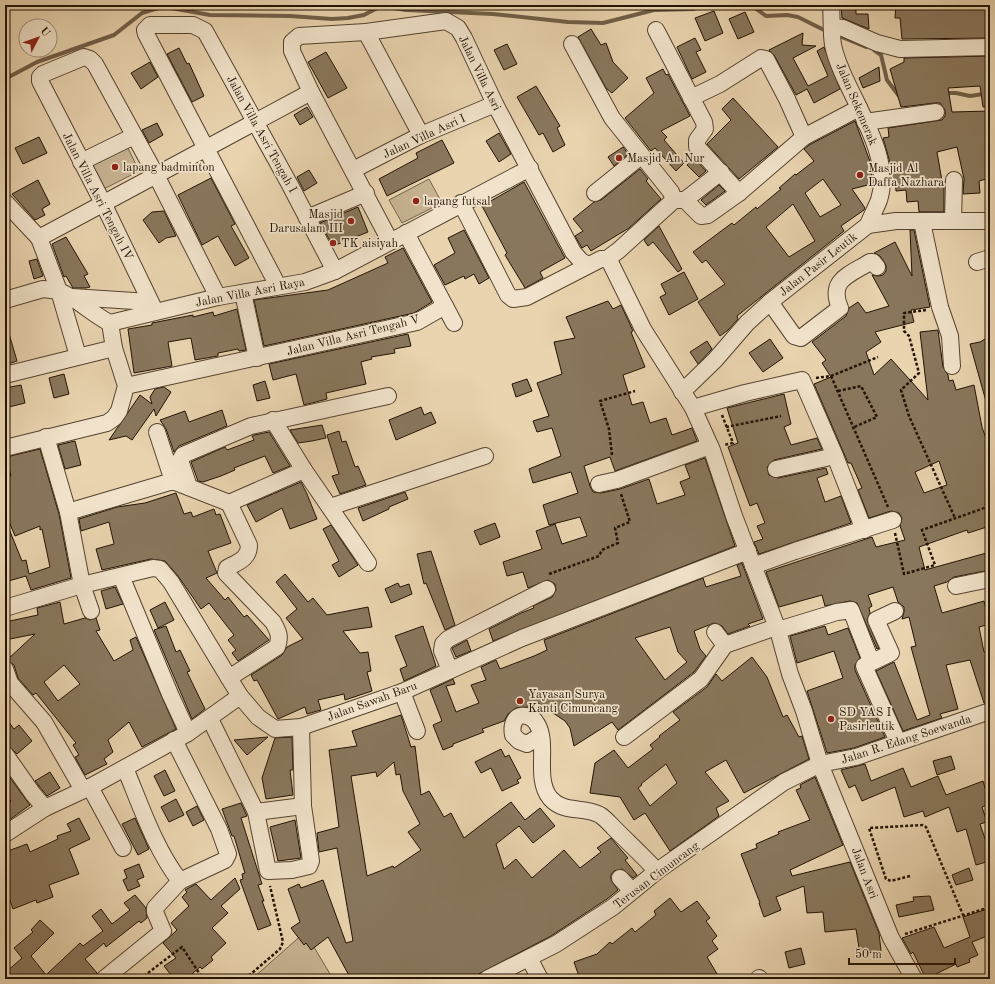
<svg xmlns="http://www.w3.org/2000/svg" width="995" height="984" font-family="'Old Standard TT',serif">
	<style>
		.green { fill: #c7b392; stroke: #74634b }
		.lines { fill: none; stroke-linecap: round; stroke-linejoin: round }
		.stream { stroke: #715f48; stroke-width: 4 }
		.building { fill: #89775d; stroke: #221304; fill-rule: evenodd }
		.minor-casing { stroke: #54432f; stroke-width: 18 }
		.path { stroke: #221304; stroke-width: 2.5; stroke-dasharray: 3 2; stroke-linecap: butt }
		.minor { stroke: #f1e3cb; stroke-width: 16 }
		.poi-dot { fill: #8f2418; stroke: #f1e3cb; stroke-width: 1.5 }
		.labels { text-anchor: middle; stroke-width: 3.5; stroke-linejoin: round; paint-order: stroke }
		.street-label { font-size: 12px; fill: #221304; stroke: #f1e3cb }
		.poi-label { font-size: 12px; fill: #221304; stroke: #f1e3cb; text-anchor: start }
	</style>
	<rect width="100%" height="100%" fill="#e9d4af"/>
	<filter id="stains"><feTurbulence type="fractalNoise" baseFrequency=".005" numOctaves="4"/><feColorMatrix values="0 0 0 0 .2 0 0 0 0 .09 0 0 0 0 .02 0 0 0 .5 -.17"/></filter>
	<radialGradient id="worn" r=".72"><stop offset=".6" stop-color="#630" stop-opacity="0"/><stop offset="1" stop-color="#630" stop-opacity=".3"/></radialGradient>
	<g class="green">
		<path d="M127,146L139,171L104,189L91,164Z"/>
		<path d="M429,179L442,203L402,223L389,200Z"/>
		<path d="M305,932L333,979H252Z"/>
	</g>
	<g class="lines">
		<g class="stream">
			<path d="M751,5L766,16L787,15L798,17L828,32"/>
			<path d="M837,35L866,47"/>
			<path d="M874,50L881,55L887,80L899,96H901"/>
			<path d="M5,79L37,62L114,35L142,13L158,8H171L210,15L290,16L332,19L348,18L364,15L381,6L406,10L493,14L568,22L603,23L654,10L693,9L707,5"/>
			<path d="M945,93H956L970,96L990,93"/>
		</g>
	</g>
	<g class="building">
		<path d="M841,5L856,10V14H868L869,29L842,18Z"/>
		<path d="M896,5H990V38L902,39L900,18H895Z"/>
		<path d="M714,11L723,33L705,41L695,18Z"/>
		<path d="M745,12L754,32L738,39L729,19Z"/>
		<path d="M591,29L601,45L606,43L613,62L628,78L612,93L606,88L578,37Z"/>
		<path d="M803,33L802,45L816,46L793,58L808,86L828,76L817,51L824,47L840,89L814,103L807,89L796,95L774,55L769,50Z"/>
		<path d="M695,38L701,50L696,52L706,72L692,79L677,47Z"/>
		<path d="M507,44L517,64L504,70L494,50Z"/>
		<path d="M179,48L187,64L189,63L204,96L192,102L167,54Z"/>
		<path d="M326,52L347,88L328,98L308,62Z"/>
		<path d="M990,56V107H983L980,86L948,88L952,112L990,111V178L979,181L980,193L963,194L964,179L957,147L937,152L942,181H944V212H919L918,201L907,202L906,190L896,191L895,179H891L889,159L883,138L889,137L888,128L942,120L945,116V110L940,103H935L901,107L890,69L904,62V58Z"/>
		<path d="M150,62L158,77L141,89L131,73Z"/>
		<path d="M879,67L880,81L863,88L859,78Z"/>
		<path d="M663,69L666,75L668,74L690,116L661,131L667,137L664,140L684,163L676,171L655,148L651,151L625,118L654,93L646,78Z"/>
		<path d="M536,86L560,126L557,128L565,145L553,152L543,133L539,135L517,97Z"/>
		<path d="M733,98L778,147L739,179L707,144L731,120L722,109Z"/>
		<path d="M307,107L313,117L300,125L294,115Z"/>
		<path d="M855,121L871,164L872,181V184L852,189L865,208L864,210L841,226L844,231L737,316L738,319L728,330L720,336L698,302L725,284L706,260L702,263L693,252L732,223L734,225L756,207L757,209L781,189L779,188L795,174L796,175L814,161L804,149L809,145ZM823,179L841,205L820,217L805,193ZM793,204L815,241L789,257L766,227Z"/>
		<path d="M157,123L163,135L149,143L142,130Z"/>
		<path d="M499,133L511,154L499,162L486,141Z"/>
		<path d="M39,137L47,153L23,164L15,148Z"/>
		<path d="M442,140L454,163L387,196L379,179L418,158L416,153Z"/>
		<path d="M623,147L628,154L614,166L608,157Z"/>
		<path d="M694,158L706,171L699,177L687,165Z"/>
		<path d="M640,169L648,179L646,181L661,199L629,228L591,251L587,245L582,248L575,236L583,231L573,219L594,202L601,200Z"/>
		<path d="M309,170L317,183L304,191L297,177Z"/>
		<path d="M211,178L235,224L231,226L249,258L235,266L218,236L202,245L178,195Z"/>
		<path d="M38,180L50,204L42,209L45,215L35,220L12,194Z"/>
		<path d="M524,182L565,258L540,272L543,278L525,288L505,255L507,253L482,206Z"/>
		<path d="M719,185L725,191L706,205L701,200Z"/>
		<path d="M358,207L368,232L333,246L320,223Z"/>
		<path d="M164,211L176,236L166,238L159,243L143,220L152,212Z"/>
		<path d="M659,226L682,269L678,272L653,242L648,246L644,240Z"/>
		<path d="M464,230L489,278L479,284L474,274L465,279L464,276L445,285L434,265L455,253L448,238Z"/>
		<path d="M910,230H914L930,307L911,310L914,322L875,332L881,342L866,352L874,375L891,359L928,400L920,332L938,330L943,367L948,375L949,381L953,380L956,390L974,385L982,427L990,450V502L985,504L990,519V526L968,533L967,530L919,547L925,570L990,552V570L954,577L947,582L934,586L942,613L984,601L990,624L979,627L984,652L990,650V702L984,703L970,660L946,665L958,709L940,714L942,718L903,731L876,671L894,662L917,720L930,715L911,647L916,646L909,617L902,619L904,612V607L898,602L893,587L868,595L872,606L869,608L870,613L867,620L879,648L877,649L857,603L850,601L825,606L822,595L779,607L766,572L872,537L876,547L905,540L900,526L902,518L899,513L891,511L869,518L858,490L862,488L851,463H848L814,384L831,377L822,363L826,360L812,342L846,316L849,308L858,302L866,313L889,306L872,275L878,276L883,275L886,271V265L880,256L874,253L895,242L912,276ZM939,461L947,485L924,493L915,472Z"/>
		<path d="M66,237L88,274L84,276L90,287L86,288H73L66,276L64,277L52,244Z"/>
		<path d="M403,248L432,302L414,313L264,346L254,300L328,290L388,263L385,257Z"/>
		<path d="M37,259L43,276L34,279L29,261Z"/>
		<path d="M684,272L698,299L669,315L660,297L666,294L661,284Z"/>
		<path d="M608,301L613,309L621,305L633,331L631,332L645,367L623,375L632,405L643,402L650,423L666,418L672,435L692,428L697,441L615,471L610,457L584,466L590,486L593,492L601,493L620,489L649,479L657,504L685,495L680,482L690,478L685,465L705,458L735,546L493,641L489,629L521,613L534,608L533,606L552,597L556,590L555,584L548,580L528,588L523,572L507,576L503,562L542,549L536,531L555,524L562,544L587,536L580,517L549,525L543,505L578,493L571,472L533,483L529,469L561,456L552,428L537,432L533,421L549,416L537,383L562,374L554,342L575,338L566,317Z"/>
		<path d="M237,309L246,350L239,351L238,349L218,353V356L195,360L191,338L168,342L172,366L134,373L128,329L152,325V323L193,315V317L213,312L214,316Z"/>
		<path d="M8,330L17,361L5,365V331Z"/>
		<path d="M408,334L411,346L394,349L395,353L371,357L372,359L361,362L366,384L326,393L327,399L304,405L296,374L273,380L269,364Z"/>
		<path d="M990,336V404L987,405L970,344L980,342Z"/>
		<path d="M770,339L783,358L763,372L749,353Z"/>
		<path d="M707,341L712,349L698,364L690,352Z"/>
		<path d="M64,374L69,394L54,398L49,378Z"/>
		<path d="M527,379L532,391L516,397L512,384Z"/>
		<path d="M265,381L270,398L257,401L253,385Z"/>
		<path d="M21,385L25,403L5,408V388Z"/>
		<path d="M164,387L171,392L156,416L154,409L132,440L126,436L109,440L140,395L152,404L150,397L155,389Z"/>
		<path d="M784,394L791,424L784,427L791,445L817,438L822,449L774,460L767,467L769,475L778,478L826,468L828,474L817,478L825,502L841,496L851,523L759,554L754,542L763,539L757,526L765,523L757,503L750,506L728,447L738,443L727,408Z"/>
		<path d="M421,407L424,415L431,412L436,423L396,440L389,420Z"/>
		<path d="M222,410L227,426L179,446L174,452L166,429L160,420L185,411L189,422Z"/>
		<path d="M322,425L326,438L312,441L298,443L290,430Z"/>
		<path d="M339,431L342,442L346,441L355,467L358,466L366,485L340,494L332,476L339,474L327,435Z"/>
		<path d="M269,432L290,466L273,473L265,456L234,468L235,470L221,476L203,482L198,481L191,462L225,447L227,450L254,440L252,436L254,435Z"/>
		<path d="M75,441L81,465L65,469L58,445Z"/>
		<path d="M40,449L59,514L71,578L31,590L26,576L5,582V519L22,561L26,560L29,574L50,567L42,529L40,530V526L15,536L5,512V478L11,476L6,457Z"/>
		<path d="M301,482L307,494L317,519L290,529L282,508L256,522L247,505Z"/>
		<path d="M405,492L408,499L389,507V509L363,521L358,508Z"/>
		<path d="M176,493L184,514L191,512L193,517L214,509L216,515L220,514L231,543L208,551L217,573L206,578L225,600L228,597L244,617L247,615L269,640L238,661L232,653L236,650L228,640L234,635L209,603L201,609L178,576L165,561L151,559L102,570L96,549L114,544L109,522L81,531L79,519L117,507L145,503Z"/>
		<path d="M495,523L500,537L480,545L474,531Z"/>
		<path d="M331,525L358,565L339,577L332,565L339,561L323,529Z"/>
		<path d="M431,551L455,625L445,630L426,583L424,584L417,554Z"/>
		<path d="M742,563L763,619L748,624L750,626L728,634L722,626L714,623L694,631L700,649L706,656L694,672L618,730L612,722L574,746L570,728L565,721L538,703L528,707L516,708L508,714L504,721L482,729L484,732L453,744V746L443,750L433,725L442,721L430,690L453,679L455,684L446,686L456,712L479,703L471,685L486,680L481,667L496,660L500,669L534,656L547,650L544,640L703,578L706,587L741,576L737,565ZM670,627L678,652L687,662L665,680L635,638Z"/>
		<path d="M285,574L308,602L313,598L327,615L368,607L372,627L343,631L360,653L368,652L371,671L367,672L372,691L345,700L344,694L318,700L321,710L307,714L305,707L278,719L257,680L254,681L251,675L282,655L287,647L303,639L286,618L297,609L276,582Z"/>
		<path d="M398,583L400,587L409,584L412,594L391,603L385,589Z"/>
		<path d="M115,587L123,604L106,609L101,591Z"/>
		<path d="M60,602L64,624L85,618L90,620L96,618L100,630L96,631L114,661L133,650L130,640L136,637L176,729L142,747L129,722L108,740L113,752L104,759L107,764L85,775L75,757L79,755L73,745L76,743L36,693L33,695L18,678L14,665L7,660L35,634L5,640V622L38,615L37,608ZM64,665L80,684L58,701L44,682Z"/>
		<path d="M165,602L174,620L158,628L150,610Z"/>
		<path d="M166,626L176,652L180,650L190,671L187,672L205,709L192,719L154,630Z"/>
		<path d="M423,626L436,666L404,681L400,669L407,666L395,636Z"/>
		<path d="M825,626L828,635L848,628L860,658L855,665V670L885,737L854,748L827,753L807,691L843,678L834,651L797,663L790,636Z"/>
		<path d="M467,640L471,651L456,657L452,648Z"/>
		<path d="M752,657L767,677L783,717L787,715L799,737L802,736L809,759L744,793L726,760L705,772L729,801L716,808L719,816L670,851L645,813L634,820L620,797L590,793L595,763L614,750L628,768L653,749L650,745L660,737L659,736L680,720L673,712L707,687L716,674L722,681ZM666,764L677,783L650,806L638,788L642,785L641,784Z"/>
		<path d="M401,715L411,747L415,746L421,795L429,791L444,817L451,813L464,838L511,802L525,820L540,808L555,826L533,843L519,826L496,844L504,869L516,859L532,878L564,850L580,868L601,852L597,848L611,838L628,858L625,860L637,875L633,878L622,869L614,871L611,875V880L618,890L607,899L551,936L469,979H351L328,937L311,950L306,943L304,945L291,928L300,922L288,889L299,884L301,888L323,880L346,943L353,941L337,848L319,852L317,833L339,827L329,750L357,746L352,731ZM394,762L396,775L400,774L403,791L420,824L408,832L421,850L394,868L393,866L367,876L351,776L376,772L377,777Z"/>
		<path d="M5,717L14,729L19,725L32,741L17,754L9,746L5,745Z"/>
		<path d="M268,737L247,755L234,740Z"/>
		<path d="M292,737L293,770H290L293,795L266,799L262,778L275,738Z"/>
		<path d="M501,749L505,757L509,755L521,778L517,780L519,783L502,791L491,768L481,773L475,762Z"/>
		<path d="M951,756L955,769L937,775L933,761Z"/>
		<path d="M865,764L871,781L903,768L911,787L938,776L946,795L983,781L990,804L982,807L987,822L980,824L990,853V861L976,865L966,829L957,832L949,807L925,817L923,811L904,817L895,787L862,801L855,785L849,788L841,770Z"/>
		<path d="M165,770L175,791L164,796L154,776Z"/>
		<path d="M5,771L30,805L5,823V806L11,801L5,795Z"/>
		<path d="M50,772L60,788L47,796L35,781Z"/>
		<path d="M815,777L843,845L790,870L792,876L850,862L879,933L881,951L860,954L856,929L825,932L823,912L807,913L804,886L776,897L781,910L764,917L759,903H760L741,854L757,848L756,844L779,834L778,832L810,820L796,790L801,788L800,785Z"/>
		<path d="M176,799L184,815L169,822L161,807Z"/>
		<path d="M241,803L247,816L241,818L262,884L258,885L264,901H262L271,925L258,930L240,880L243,879L242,874L245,873L234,836H232L222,809Z"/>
		<path d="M197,806L204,820L193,826L186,812Z"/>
		<path d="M79,818L90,839L69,849L79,874L49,885L53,897L37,903L36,900L13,909L5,886V852L27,844L30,852L58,839L57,836L71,831L67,824Z"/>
		<path d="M135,818L149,849L138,855L122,824Z"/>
		<path d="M295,820L301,858L278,861L270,827Z"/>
		<path d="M139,864L144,877L137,880L140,886L128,891L123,880L127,878L124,870Z"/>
		<path d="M969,868L973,880L956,885L952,875Z"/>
		<path d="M235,878L240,889L221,906L228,913L212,928L226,943L211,957L213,960L202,969L200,967L186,979H174L164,966L176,958L163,943L177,930L171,923L189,906L182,897L187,892L185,890L196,884L211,900Z"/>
		<path d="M135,895L146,908L147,918L141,923L139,921L106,947L104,943L85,959L97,973L95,979H5V973L22,958L14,948L33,932L31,930L40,920L54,933L31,956L46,975L80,943L83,946L103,931L92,916L101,909L112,924L130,910L124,903Z"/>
		<path d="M930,896L934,910L899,917L896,905L914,901L913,897Z"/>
		<path d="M670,898L681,912L697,901L710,918L706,921L717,936L712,941L718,949L707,957L720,979H580L574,962L597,954L610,942L612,944L632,928L635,932L656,915L654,911Z"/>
		<path d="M990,908V935L972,942L978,955L969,959L970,962L957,967L956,964L926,979L913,952L911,954L902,938L934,927L944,948L970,937L963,917Z"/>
		<path d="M801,948L805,964L789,968L785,952Z"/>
	</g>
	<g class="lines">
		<g class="minor-casing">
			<g id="minor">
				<path d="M831,5C832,18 831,32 833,45C843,92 895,151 879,200C876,208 871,217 868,225"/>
				<path d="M832,27L843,28L877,43L900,49L990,47"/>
				<path d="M656,30L704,122L705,129L697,140V147L739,193"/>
				<path d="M366,32L421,135"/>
				<path d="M572,44L612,118L671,192L674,200"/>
				<path d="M691,98L720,84L761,58L766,59L787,99L804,137"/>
				<path d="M865,122L936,112"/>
				<path d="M81,162L134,136"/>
				<path d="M353,170L421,135L495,104"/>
				<path d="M595,193L641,156"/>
				<path d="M685,200L701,216L708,215L739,193L804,137L859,108"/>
				<path d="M5,202L39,238L59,291C78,299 92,314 110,323L218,297L305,282L335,271L530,168"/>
				<path d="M461,203L508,295L513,299L527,297L601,259H607L611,264L643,329L693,408L712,450L734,516L778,630L790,674L804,711L820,764L891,938L914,979"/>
				<path d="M307,218L366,193"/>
				<path d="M953,221L954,180"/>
				<path d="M922,222L940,307L950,336L952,366"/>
				<path d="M406,233L454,323"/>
				<path d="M39,238L311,92"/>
				<path d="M390,241L311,92L292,51V42L299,36L366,32L446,21L458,28L464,38L495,104L573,252L581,261L588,265"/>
				<path d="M607,259L619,250L674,200H685L721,172"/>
				<path d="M977,262L990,258"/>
				<path d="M278,286L146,34L145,30L150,25H193L205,31L290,185L335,271"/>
				<path d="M243,293L257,358"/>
				<path d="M72,297L150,302"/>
				<path d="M5,300L43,289L59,291L78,356"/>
				<path d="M770,302L794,336L801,338L840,308C828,280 849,275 870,262H873L877,267"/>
				<path d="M155,311L103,203L40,81V77L43,74L84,57L90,59L95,64L156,175L218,297"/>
				<path d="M5,375L114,348"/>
				<path d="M126,386L417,322L445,306"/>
				<path d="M682,392L715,360L747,323L770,302L868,225L896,221H990"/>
				<path d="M693,408L745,393L802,380L835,456L864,530"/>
				<path d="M273,420L304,470L368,563"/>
				<path d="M157,432L173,481"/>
				<path d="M46,437L68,512L82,585L91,611"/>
				<path d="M5,448L107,423L114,418L119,411L126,386L114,348L110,323"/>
				<path d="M776,469L835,456"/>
				<path d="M599,484L617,480L710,446"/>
				<path d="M189,487L180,460L183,455L251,426L388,396"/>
				<path d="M229,503L304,470"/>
				<path d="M330,507L485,456"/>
				<path d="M68,512L173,481L229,503L249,545C249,559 238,562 227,568L226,573L273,622C278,631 281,636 277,647L229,678L240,696"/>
				<path d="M753,566L795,551L893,520"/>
				<path d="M121,576L170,694L188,733"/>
				<path d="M956,586L990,579"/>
				<path d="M5,608L82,585L153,568L160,569L171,582L229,678"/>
				<path d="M895,611L876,620L891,653L864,666L898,742"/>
				<path d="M778,630L837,612L851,610L871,661"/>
				<path d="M715,632L725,645"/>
				<path d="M5,669L10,683L44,722L83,790"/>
				<path d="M450,670L442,651L443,644L448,639L547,589"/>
				<path d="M402,692L417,731"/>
				<path d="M210,719L256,812L268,871L292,870L309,866L311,861L303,806L301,727"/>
				<path d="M540,736L527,744L519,741L513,735C512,730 512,725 515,720C520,712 533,716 537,724C549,744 534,778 550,798C564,814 584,806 600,815C605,818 610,824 614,828C628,842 643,856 657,871"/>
				<path d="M624,737L701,679L725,645L776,627"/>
				<path d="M5,754L33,794L45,808"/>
				<path d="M125,768C141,806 155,849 180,881L225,860L228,854L219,829L174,740"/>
				<path d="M90,787L123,848"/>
				<path d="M256,812L303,806"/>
				<path d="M5,834L45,808L90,787L188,733L240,696L258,717L275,729L301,727L402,692L522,638L748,551"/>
				<path d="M620,878L632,891"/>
				<path d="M529,958L540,979"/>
				<path d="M759,978L760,979"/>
				<path d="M104,979L163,931L155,912V908L180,881"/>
				<path d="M487,979L556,944L613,907L657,871L784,782L820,764L856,757L990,711"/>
			</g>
		</g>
		<g class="path">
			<path d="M926,310L904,313V331L909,336L919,373L901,390L909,416L955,518"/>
			<path d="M831,376L888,507"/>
			<path d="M816,378L831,376L878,357"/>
			<path d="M838,391L861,386L877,417L852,428"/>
			<path d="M722,415L733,443L724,445"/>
			<path d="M726,427L781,416"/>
			<path d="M612,455L609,429L600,401L635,391"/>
			<path d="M895,533L904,574L935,565L922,530L990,506"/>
			<path d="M549,574L599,556L602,550L618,543L615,528L630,522L621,494"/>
			<path d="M910,876L891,881L886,879L869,828L923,825L926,827L963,915"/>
			<path d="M905,934L990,907"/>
			<path d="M140,979L182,947L203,979"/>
			<path d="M245,979L280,949L283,942L270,886"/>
		</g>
		<use href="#minor" class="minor"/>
	</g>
	<g class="poi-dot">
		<circle cx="619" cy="158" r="4"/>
		<circle cx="115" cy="167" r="4"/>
		<circle cx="860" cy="175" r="4"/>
		<circle cx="416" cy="201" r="4"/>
		<circle cx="351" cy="221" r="4"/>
		<circle cx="333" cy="243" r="4"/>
		<circle cx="520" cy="701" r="4"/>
		<circle cx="831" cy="719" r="4"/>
	</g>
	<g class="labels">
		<g class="street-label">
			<text transform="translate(480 73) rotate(64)" y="4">Jalan Villa Asri</text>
			<text transform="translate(857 104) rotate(67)" y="4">Jalan Sekemerak</text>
			<text transform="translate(262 134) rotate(61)" y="4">Jalan Villa Asri Tengah I</text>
			<text transform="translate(424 136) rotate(-25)" y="4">Jalan Villa Asri I</text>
			<text transform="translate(98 196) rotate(63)" y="4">Jalan Villa Asri Tengah IV</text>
			<text transform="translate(818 264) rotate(-38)" y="4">Jalan Pasir Leutik</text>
			<text transform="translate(250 292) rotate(-11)" y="4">Jalan Villa Asri Raya</text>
			<text transform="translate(353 335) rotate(-14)" y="4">Jalan Villa Asri Tengah V</text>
			<text transform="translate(372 701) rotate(-20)" y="4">Jalan Sawah Baru</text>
			<text transform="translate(906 739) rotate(-18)" y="4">Jalan R. Edang Soewanda</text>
			<text transform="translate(865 873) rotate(69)" y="4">Jalan Asri</text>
			<text transform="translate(656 875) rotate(-37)" y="4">Terusan Cimuncang</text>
		</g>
		<g class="poi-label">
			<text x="627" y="162">Masjid An Nur</text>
			<text x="123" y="171">lapang badminton</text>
			<text x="868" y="172">Masjid Al<tspan x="868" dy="14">Daffa Nazhara</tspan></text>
			<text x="424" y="205">lapang futsal</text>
			<text x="343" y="218" text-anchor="end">Masjid<tspan x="343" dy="14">Darusalam III</tspan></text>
			<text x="341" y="247">TK aisiyah</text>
			<text x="528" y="698">Yayasan Surya<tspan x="528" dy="14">Kanti Cimuncang</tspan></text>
			<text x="839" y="716">SD YAS I<tspan x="839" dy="14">Pasirleutik</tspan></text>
		</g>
	</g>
	<rect width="995" height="984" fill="none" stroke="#e9d4af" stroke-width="20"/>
	<rect x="6" y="6" width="983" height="972" fill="none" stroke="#221304" stroke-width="2"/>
	<rect x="10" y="10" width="975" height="964" fill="none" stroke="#221304"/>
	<g transform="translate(38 38) rotate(49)"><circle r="19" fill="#f1e3cb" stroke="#9e907b"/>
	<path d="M0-3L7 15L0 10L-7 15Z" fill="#8f2418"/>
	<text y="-6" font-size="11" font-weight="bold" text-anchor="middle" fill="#221304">U</text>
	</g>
	<path d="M849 958v6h106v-6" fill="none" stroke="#221304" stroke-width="2"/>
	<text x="855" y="958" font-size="12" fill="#221304" stroke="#f1e3cb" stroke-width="3" paint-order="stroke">50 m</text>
	<rect width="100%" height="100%" filter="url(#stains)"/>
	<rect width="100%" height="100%" fill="url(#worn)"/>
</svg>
